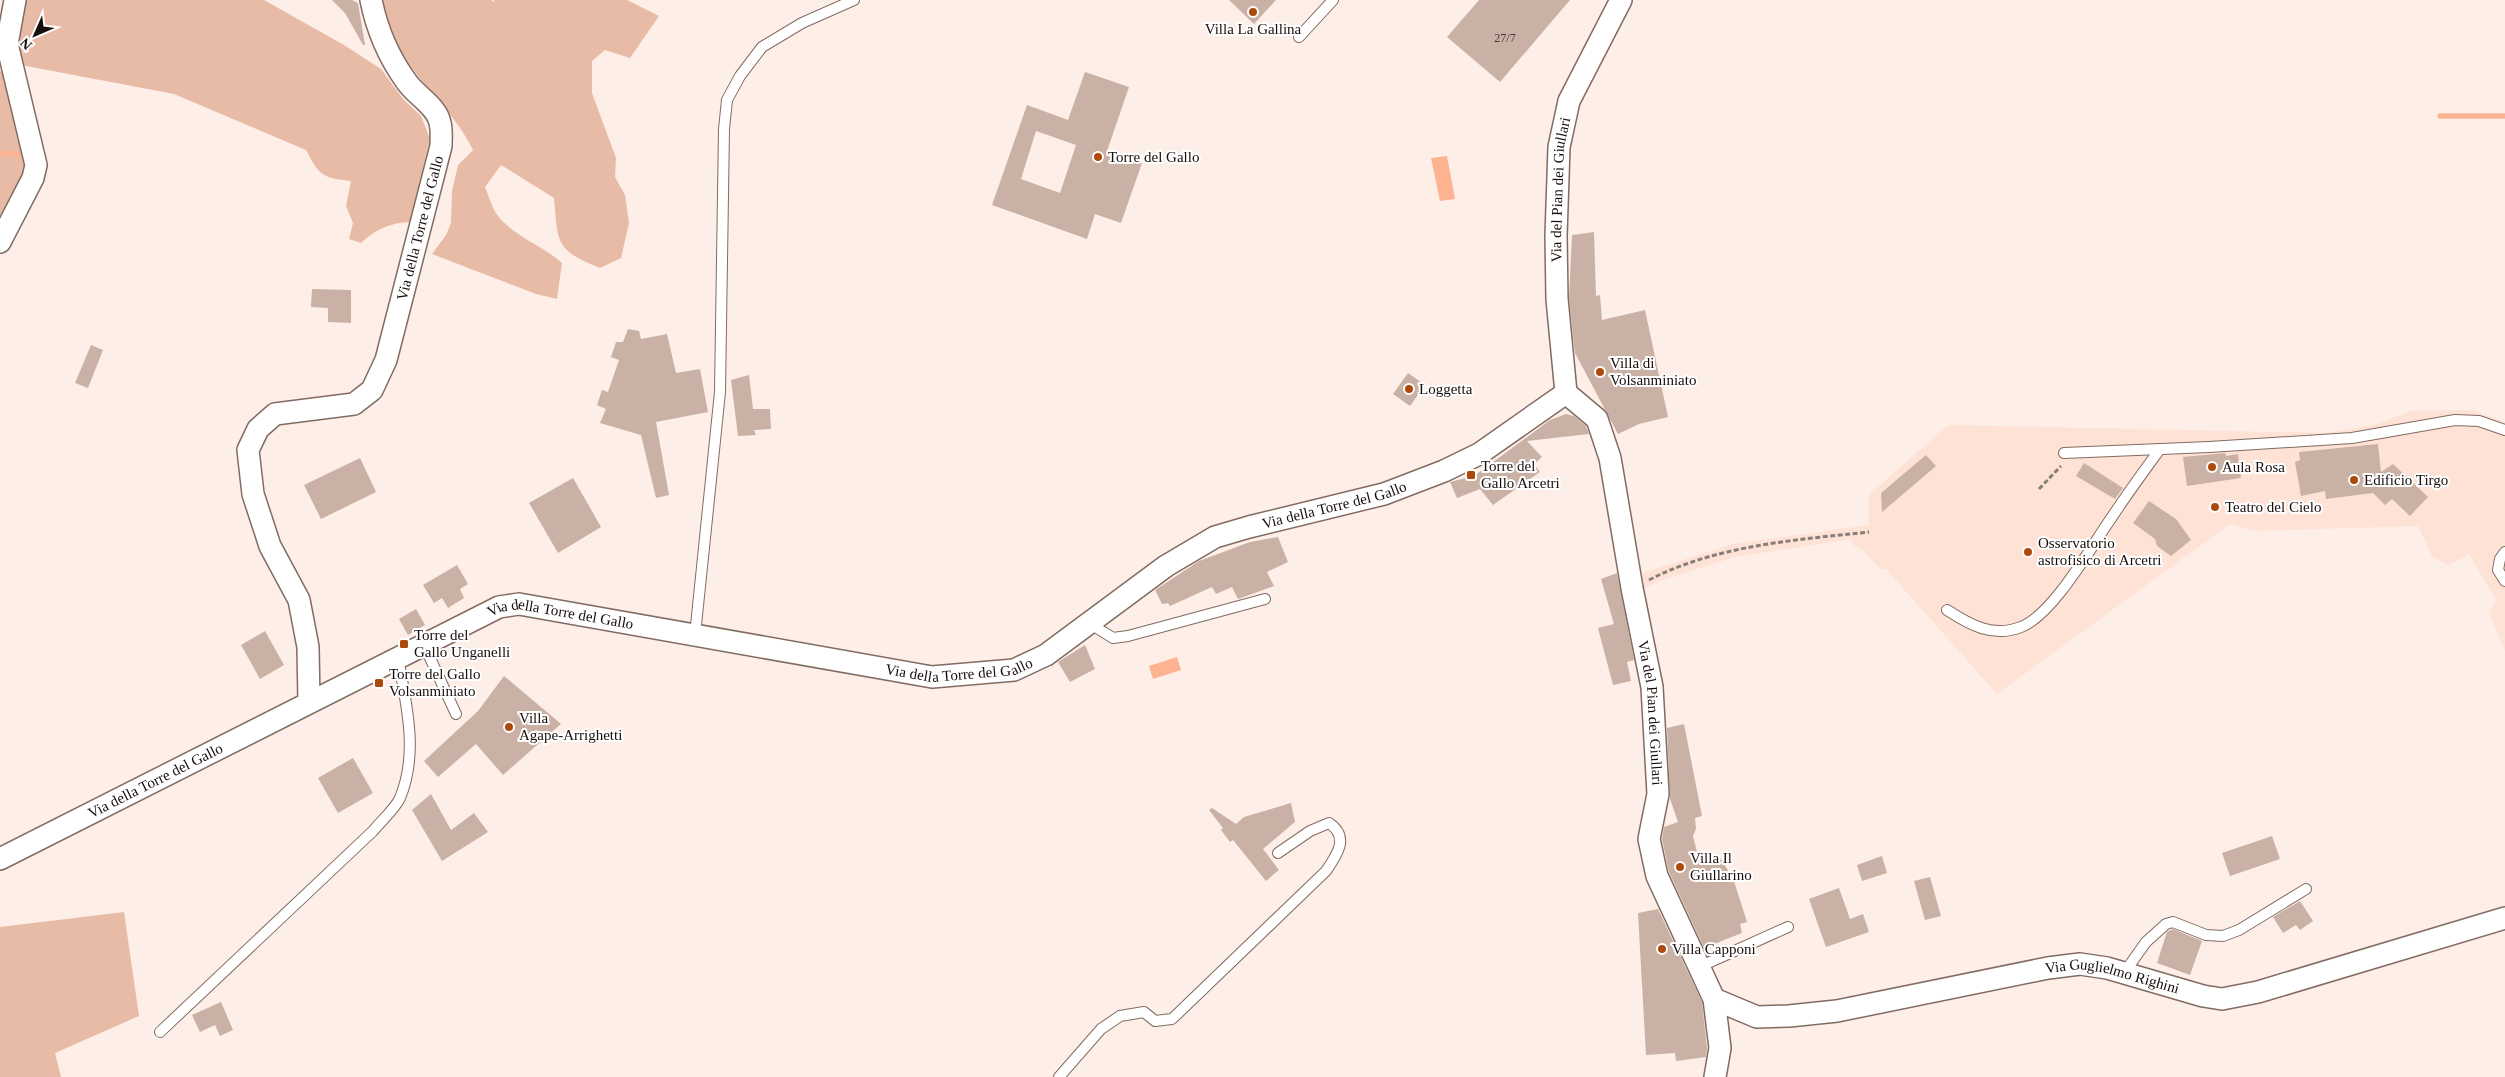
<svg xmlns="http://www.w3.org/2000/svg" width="2505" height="1077" font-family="Georgia,serif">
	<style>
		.built { fill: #fee2d6 }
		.green { fill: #e8bba7 }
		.water { fill: #fdb392 }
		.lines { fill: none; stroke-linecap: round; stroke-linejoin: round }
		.stream { stroke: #fdb392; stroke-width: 5.5 }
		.building { fill: #cab1a6; fill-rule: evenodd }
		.lane-casing { stroke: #826b61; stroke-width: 12 }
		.street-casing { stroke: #826b61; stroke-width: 24 }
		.path { stroke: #8a7e79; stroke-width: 3; stroke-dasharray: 5 2.5; stroke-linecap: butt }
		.lane { stroke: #fff; stroke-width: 10 }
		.street { stroke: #fff; stroke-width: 21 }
		.poi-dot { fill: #ac4a0e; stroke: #fff; stroke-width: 2 }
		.labels { text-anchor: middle; stroke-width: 4; stroke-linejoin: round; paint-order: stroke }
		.number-label { font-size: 12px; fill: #443732 }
		.poi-label { font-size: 15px; fill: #170e0b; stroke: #fff; text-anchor: start }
		.street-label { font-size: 15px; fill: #170e0b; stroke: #fff }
	</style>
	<rect width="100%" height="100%" fill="#fdeee7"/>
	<path class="built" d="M2472,410L2505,422V650L2489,613L2496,600L2469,554L2448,565L2432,556L2418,526L2254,531L2230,524L1997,694L1886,569H1880L1864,551L1852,544L1851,539L1735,557L1663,580L1639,590L1636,575L1733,544L1869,525V495L1948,425L2326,433L2374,425L2411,411Z"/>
	<g class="green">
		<path d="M24,0H264L344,45L381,69L403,99L421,116L430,139L410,222C389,223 376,229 361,243L349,239L353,223L346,206L351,181C322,178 319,175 306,150L174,94L21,65L14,43Z"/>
		<path d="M380,0H491L494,2V0H627L659,16L630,58L605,50L592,61V93L616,158L615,177L625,195L629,223L621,258L600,268C555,250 558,243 554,198L501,165L485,187C489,196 492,209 498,216C515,237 542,245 562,263L557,299L536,294L432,254L446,235L451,223L452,191L458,165L473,150C457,116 427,91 406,60C394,42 387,21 380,0Z"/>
		<path d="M0,71L4,72L28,166L0,216Z"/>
		<path d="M124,912L139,1016L55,1053L61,1077H0V927Z"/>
	</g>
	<g class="water">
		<path d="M1447,156L1455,199L1440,201L1431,158Z"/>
		<path d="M1177,657L1181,670L1153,679L1149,666Z"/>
	</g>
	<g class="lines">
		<g class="stream">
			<path d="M2440,116H2505"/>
			<path d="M0,153L23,155"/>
		</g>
	</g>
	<g class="building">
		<path d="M332,0H352L358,3L365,45H363L345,13Z"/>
		<path d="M1229,0H1276L1254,24Z"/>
		<path d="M1479,0H1570L1500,82L1447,37Z"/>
		<path d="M1085,72L1129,87L1107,151L1142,163L1121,223L1095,214L1087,239L992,205L1027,105L1068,120ZM1036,131L1076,145L1060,193L1021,179Z"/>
		<path d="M1594,232L1596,296L1600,295L1602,320L1645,310L1668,417L1639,424L1618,434L1575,353L1574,346L1569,298L1572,235Z"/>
		<path d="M312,289L351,290V323L328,322V308L311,307Z"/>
		<path d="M628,329L639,331L641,339L667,334L676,373L700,369L708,412L656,422L669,495L656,498L641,435L600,423L606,409L597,405L602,390L608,392L619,360L611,357L616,342H623Z"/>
		<path d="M91,345L103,350L88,388L75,383Z"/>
		<path d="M1408,373L1425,385L1410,406L1393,394Z"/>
		<path d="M749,375L753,409H770L771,429L754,430L756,435L738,436L731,380Z"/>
		<path d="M1566,414L1574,416L1586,426L1589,434L1527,441L1542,457L1534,464L1540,472L1493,505L1480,489L1457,498L1450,482L1474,476L1550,420Z"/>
		<path d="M2378,444L2381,472L2393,464L2428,497L2410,516L2392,499L2385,505L2373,493L2326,499L2325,491L2301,496L2295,462L2300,460L2299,452Z"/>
		<path d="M2225,453L2226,456L2238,454L2241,478L2187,486L2183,457Z"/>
		<path d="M1926,455L1936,466L1882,512L1881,493Z"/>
		<path d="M360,458L376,492L321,519L304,485Z"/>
		<path d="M2084,463L2123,488L2115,499L2076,476Z"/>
		<path d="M573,478L601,527L558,553L529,503Z"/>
		<path d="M2149,501L2176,519L2191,540L2171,556L2157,546L2155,539L2133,523Z"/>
		<path d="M1278,537L1288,562L1267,572L1274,586L1238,599L1232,587L1216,594L1212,587L1170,606L1168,603L1162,604L1155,590L1199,561L1250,542Z"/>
		<path d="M457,565L468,584L460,589L464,598L448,608L442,598L434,603L423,585Z"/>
		<path d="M1617,573L1634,660L1627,662L1631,681L1613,685L1598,628L1614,624L1601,579Z"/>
		<path d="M416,609L425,625L408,635L399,619Z"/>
		<path d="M265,631L284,665L260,679L241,645Z"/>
		<path d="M1085,645L1095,669L1070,682L1058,662Z"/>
		<path d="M504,676L561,724L503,775L476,744L438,777L424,761L478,711Z"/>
		<path d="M1684,724L1702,816L1695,818L1696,829L1693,836L1700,864L1720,858L1733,878L1747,922L1740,924L1742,933L1704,948L1669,872L1662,839L1664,827L1678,822L1670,799L1667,728Z"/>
		<path d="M353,758L373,793L338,813L318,778Z"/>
		<path d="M431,794L451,830L474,813L488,832L442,861L412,810Z"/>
		<path d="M1291,803L1295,822L1263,849L1279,870L1266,881L1233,840L1230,842L1221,830L1223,828L1209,810L1212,808L1236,824L1244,817Z"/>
		<path d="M2272,836L2280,859L2230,876L2222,853Z"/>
		<path d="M1882,856L1887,873L1862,881L1857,865Z"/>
		<path d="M1930,877L1941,916L1925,920L1914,881Z"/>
		<path d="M1839,888L1850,919L1863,914L1869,932L1826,947L1809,899Z"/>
		<path d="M2300,901L2313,921L2300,930L2296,925L2283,933L2273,917Z"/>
		<path d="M1658,909L1702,1002L1707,1048L1706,1057L1676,1061L1675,1053L1646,1055L1638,913Z"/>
		<path d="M2173,929L2202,941L2190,975L2157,963L2167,932Z"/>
		<path d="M221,1002L233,1030L220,1036L215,1025L200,1032L192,1015Z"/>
	</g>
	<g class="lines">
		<g class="lane-casing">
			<g id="lane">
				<path d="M1299,37L1333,0"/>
				<path d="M2064,453L2209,447L2352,438L2455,420L2479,421L2505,430"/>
				<path d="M2505,552L2500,559L2498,570L2505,581"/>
				<path d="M1947,610C1970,625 1993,638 2021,627C2053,615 2092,545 2112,517C2127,494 2144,471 2160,449"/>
				<path d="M1089,623L1113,638L1128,636L1265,599"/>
				<path d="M695,635L720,392L724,129L727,100L740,76L762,47L802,23L854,0"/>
				<path d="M424,645L456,714"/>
				<path d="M1699,967L1788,927"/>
				<path d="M2124,973L2146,942L2166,924L2173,922L2206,935L2223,936L2239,930L2306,889"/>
				<path d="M160,1032L373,831C381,821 395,809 400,798C419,752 406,704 398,658"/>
				<path d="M1059,1077L1101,1029L1120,1016L1144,1012L1155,1021L1172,1019L1326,871C1337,855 1350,837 1329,823L1310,831L1278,853"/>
			</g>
		</g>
		<g class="street-casing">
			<g id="street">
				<path d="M0,242L33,178L36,165L7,44L15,0"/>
				<path id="s1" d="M1566,393L1597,419L1610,458L1632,588L1652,687L1658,794L1649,839L1657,876L1714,999L1720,1048L1715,1077"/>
				<path id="s2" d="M1566,393L1557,299L1556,236L1559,147L1569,101L1621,0"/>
				<path id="s3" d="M309,702L308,647L299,600L270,546L253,494L248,450L258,429L275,414L354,404L372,390L386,360L441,146C441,139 442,130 440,123C437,106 415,95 406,81C388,56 377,30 371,0"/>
				<path id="s4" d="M0,859L499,607L519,604L932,677L1014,670L1046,655L1166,566L1215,537L1249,527L1384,494L1444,471L1479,454L1566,393"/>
				<path id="s5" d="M1714,999L1757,1017L1789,1016L1837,1011L2048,968L2080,964L2107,968L2203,996L2222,999L2258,992L2505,918"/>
			</g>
		</g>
		<g class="path">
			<path d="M2039,489L2061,466"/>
			<path d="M1649,580C1717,545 1795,540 1869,532"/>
		</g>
		<use href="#lane" class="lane"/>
		<use href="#street" class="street"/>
	</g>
	<g class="poi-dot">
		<circle cx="1253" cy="12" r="5"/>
		<circle cx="1098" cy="157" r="5"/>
		<circle cx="1600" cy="372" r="5"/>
		<circle cx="1409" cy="389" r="5"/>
		<circle cx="2212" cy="467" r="5"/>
		<rect x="1466" y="470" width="10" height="10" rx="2.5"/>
		<circle cx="2354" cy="480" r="5"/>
		<circle cx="2215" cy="507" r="5"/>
		<circle cx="2028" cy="552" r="5"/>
		<rect x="399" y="639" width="10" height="10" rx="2.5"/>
		<rect x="374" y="678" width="10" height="10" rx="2.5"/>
		<circle cx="509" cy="727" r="5"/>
		<circle cx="1680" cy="867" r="5"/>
		<circle cx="1662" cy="949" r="5"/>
	</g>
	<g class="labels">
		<g class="number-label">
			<text x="1505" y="42">27/7</text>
		</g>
		<g class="poi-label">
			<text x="1253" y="34" text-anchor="middle">Villa La Gallina</text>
			<text x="1108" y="162">Torre del Gallo</text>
			<text x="1610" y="368">Villa di<tspan x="1610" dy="17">Volsanminiato</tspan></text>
			<text x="1419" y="394">Loggetta</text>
			<text x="1481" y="471">Torre del<tspan x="1481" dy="17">Gallo Arcetri</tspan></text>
			<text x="2222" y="472">Aula Rosa</text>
			<text x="2364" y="485">Edificio Tirgo</text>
			<text x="2225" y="512">Teatro del Cielo</text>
			<text x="2038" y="548">Osservatorio<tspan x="2038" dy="17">astrofisico di Arcetri</tspan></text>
			<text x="414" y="640">Torre del<tspan x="414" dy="17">Gallo Unganelli</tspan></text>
			<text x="389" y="679">Torre del Gallo<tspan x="389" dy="17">Volsanminiato</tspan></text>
			<text x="519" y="723">Villa<tspan x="519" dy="17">Agape-Arrighetti</tspan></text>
			<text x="1690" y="863">Villa Il<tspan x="1690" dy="17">Giullarino</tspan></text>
			<text x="1672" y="954">Villa Capponi</text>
		</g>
		<g class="street-label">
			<text dy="5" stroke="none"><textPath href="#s2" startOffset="204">Via del Pian dei Giullari</textPath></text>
			<text dy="5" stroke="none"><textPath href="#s3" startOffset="581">Via della Torre del Gallo</textPath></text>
			<text dy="5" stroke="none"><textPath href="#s4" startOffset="1446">Via della Torre del Gallo</textPath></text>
			<text dy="5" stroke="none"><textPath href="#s4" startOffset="621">Via della Torre del Gallo</textPath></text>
			<text dy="5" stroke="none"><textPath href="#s4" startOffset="1026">Via della Torre del Gallo</textPath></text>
			<text dy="5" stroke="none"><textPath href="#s1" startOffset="340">Via del Pian dei Giullari</textPath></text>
			<text dy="5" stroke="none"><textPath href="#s4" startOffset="174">Via della Torre del Gallo</textPath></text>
			<text dy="5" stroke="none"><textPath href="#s5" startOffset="408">Via Guglielmo Righini</textPath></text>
		</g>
	</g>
	<g transform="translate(35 35) rotate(225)" stroke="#ffffff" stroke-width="4" paint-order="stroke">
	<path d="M0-4L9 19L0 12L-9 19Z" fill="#170e0b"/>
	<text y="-8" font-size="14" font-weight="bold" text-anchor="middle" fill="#170e0b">N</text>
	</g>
</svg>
